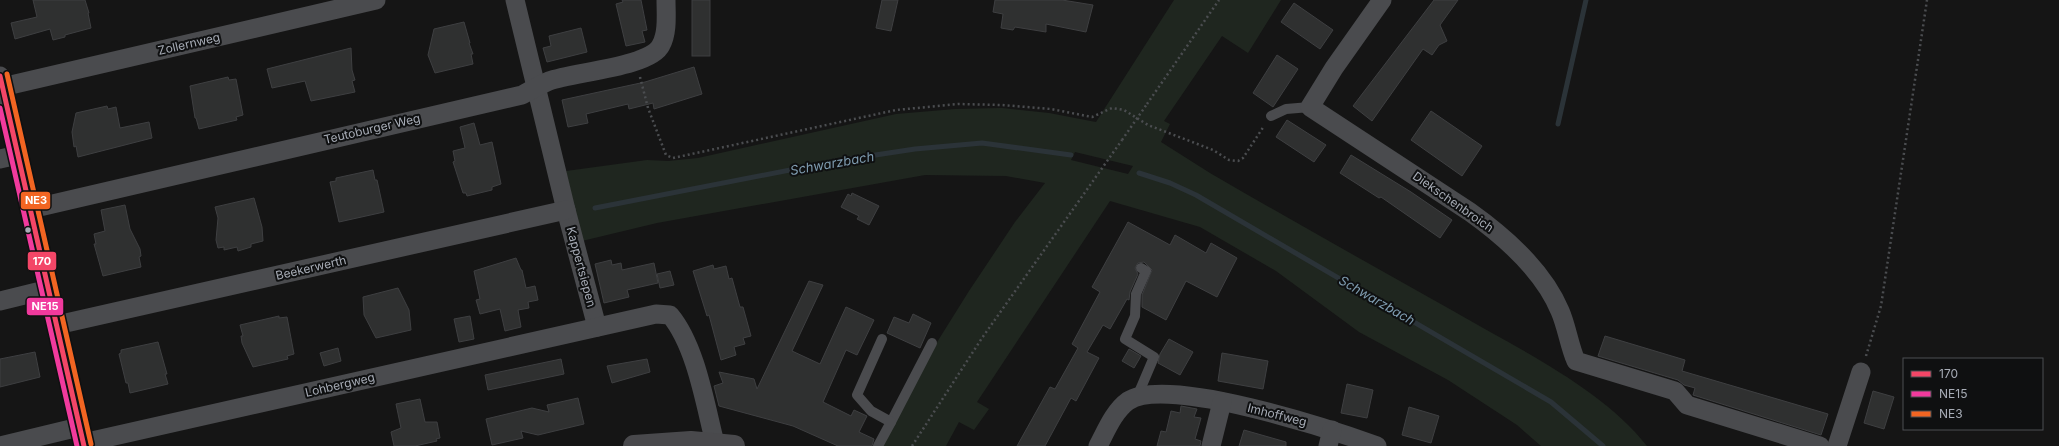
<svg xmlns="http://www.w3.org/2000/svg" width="2059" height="446" font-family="Inter,sans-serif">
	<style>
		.green { fill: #1f261f; fill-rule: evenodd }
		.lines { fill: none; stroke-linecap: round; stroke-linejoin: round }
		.stream { stroke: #2b3338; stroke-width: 5 }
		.building { fill: #2f3030; stroke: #3e3f41 }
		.path { stroke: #4b4d50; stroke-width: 2.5; stroke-dasharray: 2 3; stroke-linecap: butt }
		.service { stroke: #4a4b4e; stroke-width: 10 }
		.minor { stroke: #4a4b4e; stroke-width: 19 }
		.secondary { stroke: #49494c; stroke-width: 22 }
		.path-bridge { stroke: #4b4d50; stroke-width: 2.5; stroke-dasharray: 2 3; stroke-linecap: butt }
		.bus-1-casing { stroke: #0f1011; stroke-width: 8 }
		.bus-2-casing { stroke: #0f1011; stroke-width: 8 }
		.bus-3-casing { stroke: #0f1011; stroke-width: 8 }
		.bus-1 { stroke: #f34667; stroke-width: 5 }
		.bus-2 { stroke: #f13a9d; stroke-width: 5 }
		.bus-3 { stroke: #f26522; stroke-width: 5 }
		.bus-dot { fill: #a7acb6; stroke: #0f1011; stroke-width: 1.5 }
		.labels { text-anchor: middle; stroke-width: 4; stroke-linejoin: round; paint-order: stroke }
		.street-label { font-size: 12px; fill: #a7acb6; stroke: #0f1011 }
		.water-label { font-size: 13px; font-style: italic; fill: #7f9cb0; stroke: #0f1011 }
		.line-badge { stroke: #0f1011; stroke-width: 1.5 }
		.badge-label { font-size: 11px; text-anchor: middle; font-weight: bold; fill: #fff }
	</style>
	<rect width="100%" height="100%" fill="#151515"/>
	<path class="green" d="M1174,0H1281L1248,53L1222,36L1164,121L1170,124L1161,142L1210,173C1291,220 1373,266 1455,312C1517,348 1603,389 1647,446H1541L1517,425L1448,380L1359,332L1276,271L1200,227L1110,201L977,402L989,409L974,430L959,422L946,446H881L939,339L969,291L1015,222L1045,183L1006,176L925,175L657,223L582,241L566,171L647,160L668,161L698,158L896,114L955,109L1002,108L1049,113L1096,122ZM1075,152L1133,166L1128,174L1071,160Z"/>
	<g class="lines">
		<g class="stream">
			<path d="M1558,124L1586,0"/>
			<path d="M1139,173L1170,183L1196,195L1551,402L1603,446"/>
			<path d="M595,208L836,161L915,149L982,143L1071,155"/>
		</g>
	</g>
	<g class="building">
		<path d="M33,0H85L89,13H88L91,28L65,35V37L53,40L50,29L15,39L11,23L37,17Z"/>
		<path d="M622,0H641L647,30L642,31L645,42L626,46L616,4L623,2Z"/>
		<rect x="692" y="0" width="18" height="56"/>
		<path d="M882,0H898L891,31L876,28Z"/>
		<path d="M995,0H1062L1093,5L1086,32L1046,24V32L1015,27L1013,30L1001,28L1003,14L993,12Z"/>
		<path d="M1434,0H1458L1440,25L1447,41L1439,45L1432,55L1423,49L1372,121L1353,106Z"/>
		<path d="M1294,3L1333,30L1320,49L1281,22Z"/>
		<path d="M464,22L470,43H469L473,54H471L473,64L435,73L428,55L434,29Z"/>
		<path d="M581,28L587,52L547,62L543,48L551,46L549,36Z"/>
		<path d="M351,48L352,70L355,80L352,81L355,92L311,101L305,81L272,88L267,69Z"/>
		<path d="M1277,55L1298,69L1273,107L1253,93Z"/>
		<path d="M694,67L702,94L654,109L653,103L629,109L628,104L586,114L588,123L568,127L562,100L645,82Z"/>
		<path d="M228,77L229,80L236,79L243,115L236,117L237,120L199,129L196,118H195L190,86Z"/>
		<path d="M107,106L108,109L116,107L120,128L149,122L152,138L78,157L76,146L74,147L72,132L76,113Z"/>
		<path d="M1431,111L1482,146L1462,176L1411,140Z"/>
		<path d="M1287,120L1326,145L1314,162L1276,137Z"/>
		<path d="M474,123L480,145L492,142L501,184L492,187V190L467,196L466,193H463L453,162L455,161L453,151L465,148L460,127Z"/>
		<path d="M1351,155L1411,192L1452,220L1440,238L1381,197L1379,198L1340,173Z"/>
		<path d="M373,170L375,180H377L384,212L339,222L330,182L336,181V178Z"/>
		<path d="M852,193L879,206L869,225L857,219L859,216L841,207L848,194L851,196Z"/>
		<path d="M254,198L262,227L263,241L251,244V247L238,251L237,247L224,250V247L218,248L216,240L218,218L215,207Z"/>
		<path d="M125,205L130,229L140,249L141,256L139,257L141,267L103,276L94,244H96L94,234L105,231L101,210Z"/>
		<path d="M1128,222L1170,245L1175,235L1206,253L1211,243L1237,258L1217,297L1186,281L1166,320L1142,307V295L1152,270L1144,262L1138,263L1135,268L1138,274L1130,292L1129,300L1127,299L1110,329L1103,325L1087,352L1099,358L1076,401L1071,398L1045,446H1017L1050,387L1055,389L1078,348L1072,344L1100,292L1092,287Z"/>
		<path d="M516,258L521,270H522L526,288L535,286L538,300L528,302L529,308L518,310L521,327L505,331L500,309L480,314L476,300L480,299L474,271Z"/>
		<path d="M611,260L612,265L621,263L622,270L654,263L658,283L627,290L629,297L604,303L595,264Z"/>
		<path d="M713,265L714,269L726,266L729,279L732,278L740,307H743L751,336L743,338L745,344L734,347L736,355L721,360L709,315L707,316L693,271Z"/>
		<path d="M670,271L674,285L660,288L657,274Z"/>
		<path d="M809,281L823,285L792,351L820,364L846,307L874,320L857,355L846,350L823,402L851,416L854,410L867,416L859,432L874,439L872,446H838L793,426L719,406L714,386L723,383L719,372L754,379L757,389Z"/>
		<path d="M398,288L409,310L411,330L376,338L364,315L363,297Z"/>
		<path d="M913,314L931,323L920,348L887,333L894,317L909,323Z"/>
		<path d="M279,316V318L287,317L294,354L287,356L288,359L253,367L242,343L241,336H243L240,325Z"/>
		<path d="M470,316L474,339L459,342L454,319Z"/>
		<path d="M1605,336L1685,360L1682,371L1828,414L1821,435L1693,395L1695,388L1684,385L1678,380L1598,356Z"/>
		<path d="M1169,339L1193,352L1180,375L1158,363L1160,354Z"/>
		<path d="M158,342L167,374H165L168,384L130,393L128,383H126L119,354L121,353V350Z"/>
		<path d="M338,348L341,361L324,366L320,353Z"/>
		<path d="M1129,349L1141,356L1134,368L1122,361Z"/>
		<path d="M35,352L40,377L0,387V359Z"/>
		<path d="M1222,353L1268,361L1263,389L1218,381Z"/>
		<path d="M561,359L564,374L488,390L485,375Z"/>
		<path d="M647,359L650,372L612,383L607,366Z"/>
		<path d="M1347,384L1373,390L1367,418L1341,413Z"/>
		<path d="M1873,391L1894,397L1884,429L1864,423Z"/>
		<path d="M578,398L584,424L538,435L521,431L523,438L492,445L486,419L532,408L549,412L547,405Z"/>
		<path d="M420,399L425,422H437L440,438L436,439L437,441L415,446H394L391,432L401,428L396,404Z"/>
		<path d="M1181,406L1197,409L1194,417L1201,418L1195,439L1201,441L1200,446H1157L1161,431L1166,432L1171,411L1180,413Z"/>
		<path d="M1409,407L1439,416L1431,443L1402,435Z"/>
		<path d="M1244,430L1286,442V446H1239Z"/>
	</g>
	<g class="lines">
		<g class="path">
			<path d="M640,77L648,108L666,155L673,158L896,110L958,104L1002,105L1051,109L1092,117L1112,108L1124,110L1148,125L1213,150L1229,160L1238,161L1243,158L1264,126"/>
			<path d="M1147,104L1219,0"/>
			<path d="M1866,356L1881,306L1927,0"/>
			<path d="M912,446L982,338L1122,140"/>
		</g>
		<g class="service">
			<path d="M1271,116L1286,109L1310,107"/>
			<path d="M1137,397L1154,357L1125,339L1135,316L1136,294L1146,271L1141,268"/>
			<path d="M891,422L932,343"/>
			<path d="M878,446L891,422L871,411L857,395L882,339"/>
		</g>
		<g class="minor">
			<path d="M515,0L566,210L597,327"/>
			<path d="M1382,0L1334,68L1310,107L1470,212C1505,237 1543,270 1560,311C1567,327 1569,345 1576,361L1675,391L1687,405L1820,446"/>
			<path d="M0,76L84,446"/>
			<path d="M2,87L376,0"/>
			<path d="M0,159L18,155"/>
			<path d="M31,209L522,95C531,90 540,85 549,81C573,72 651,67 661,45C668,32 666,14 666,0"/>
			<path d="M0,301L49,289"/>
			<path d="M57,325L566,210"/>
			<path d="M83,443L656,314L670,315C696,346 705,404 715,443"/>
			<path d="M0,446L79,427"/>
			<path d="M1098,446C1106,431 1114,411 1128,401C1167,375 1333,430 1377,446"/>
			<path d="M1211,446L1222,402"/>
			<path d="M1328,446L1332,430"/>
			<path d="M1837,446L1861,372"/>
		</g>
		<path class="secondary" d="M634,446L691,442L734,446"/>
		<path class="path-bridge" d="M1122,140L1147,104"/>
		<g class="bus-1-casing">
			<path id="bus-1" d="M0,76L84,446"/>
		</g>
		<g class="bus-2-casing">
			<path id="bus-2" d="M0,108L77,446"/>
		</g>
		<g class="bus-3-casing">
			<path id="bus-3" d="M7,74L91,444"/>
		</g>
		<use href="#bus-1" class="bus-1"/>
		<use href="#bus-2" class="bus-2"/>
		<use href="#bus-3" class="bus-3"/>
	</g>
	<circle class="bus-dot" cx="28" cy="230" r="3.5"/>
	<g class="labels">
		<g class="street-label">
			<text transform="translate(189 44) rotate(-13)" y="4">Zollernweg</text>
			<text transform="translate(372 129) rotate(-13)" y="4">Teutoburger Weg</text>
			<text transform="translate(1453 202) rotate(35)" y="4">Diekschenbroich</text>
			<text transform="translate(581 267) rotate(75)" y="4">Kappertsiepen</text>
			<text transform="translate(311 268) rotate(-13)" y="4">Beekerwerth</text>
			<text transform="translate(340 385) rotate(-13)" y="4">Lohbergweg</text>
			<text transform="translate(1277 415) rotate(14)" y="4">Imhoffweg</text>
		</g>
		<g class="water-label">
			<text transform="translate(832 163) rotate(-10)" y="5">Schwarzbach</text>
			<text transform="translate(1377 300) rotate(30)" y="5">Schwarzbach</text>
		</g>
	</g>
	<g class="line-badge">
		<rect x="20" y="191" width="31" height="19" rx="4" fill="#f26522"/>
		<rect x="27" y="251" width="30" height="20" rx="4" fill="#f34667"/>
		<rect x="26" y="297" width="38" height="19" rx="4" fill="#f13a9d"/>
	</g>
	<g class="badge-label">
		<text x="36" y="204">NE3</text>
		<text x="42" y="265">170</text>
		<text x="45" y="310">NE15</text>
	</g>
	<rect x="1903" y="358" width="140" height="72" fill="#0f1011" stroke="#4c4e53"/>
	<rect x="1911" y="371" width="20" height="6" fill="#f34667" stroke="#4c4e53"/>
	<text x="1939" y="378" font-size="12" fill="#a7acb6">170</text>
	<rect x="1911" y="391" width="20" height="6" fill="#f13a9d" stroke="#4c4e53"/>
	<text x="1939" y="398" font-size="12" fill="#a7acb6">NE15</text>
	<rect x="1911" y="411" width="20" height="6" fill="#f26522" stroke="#4c4e53"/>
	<text x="1939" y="418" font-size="12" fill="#a7acb6">NE3</text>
</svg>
